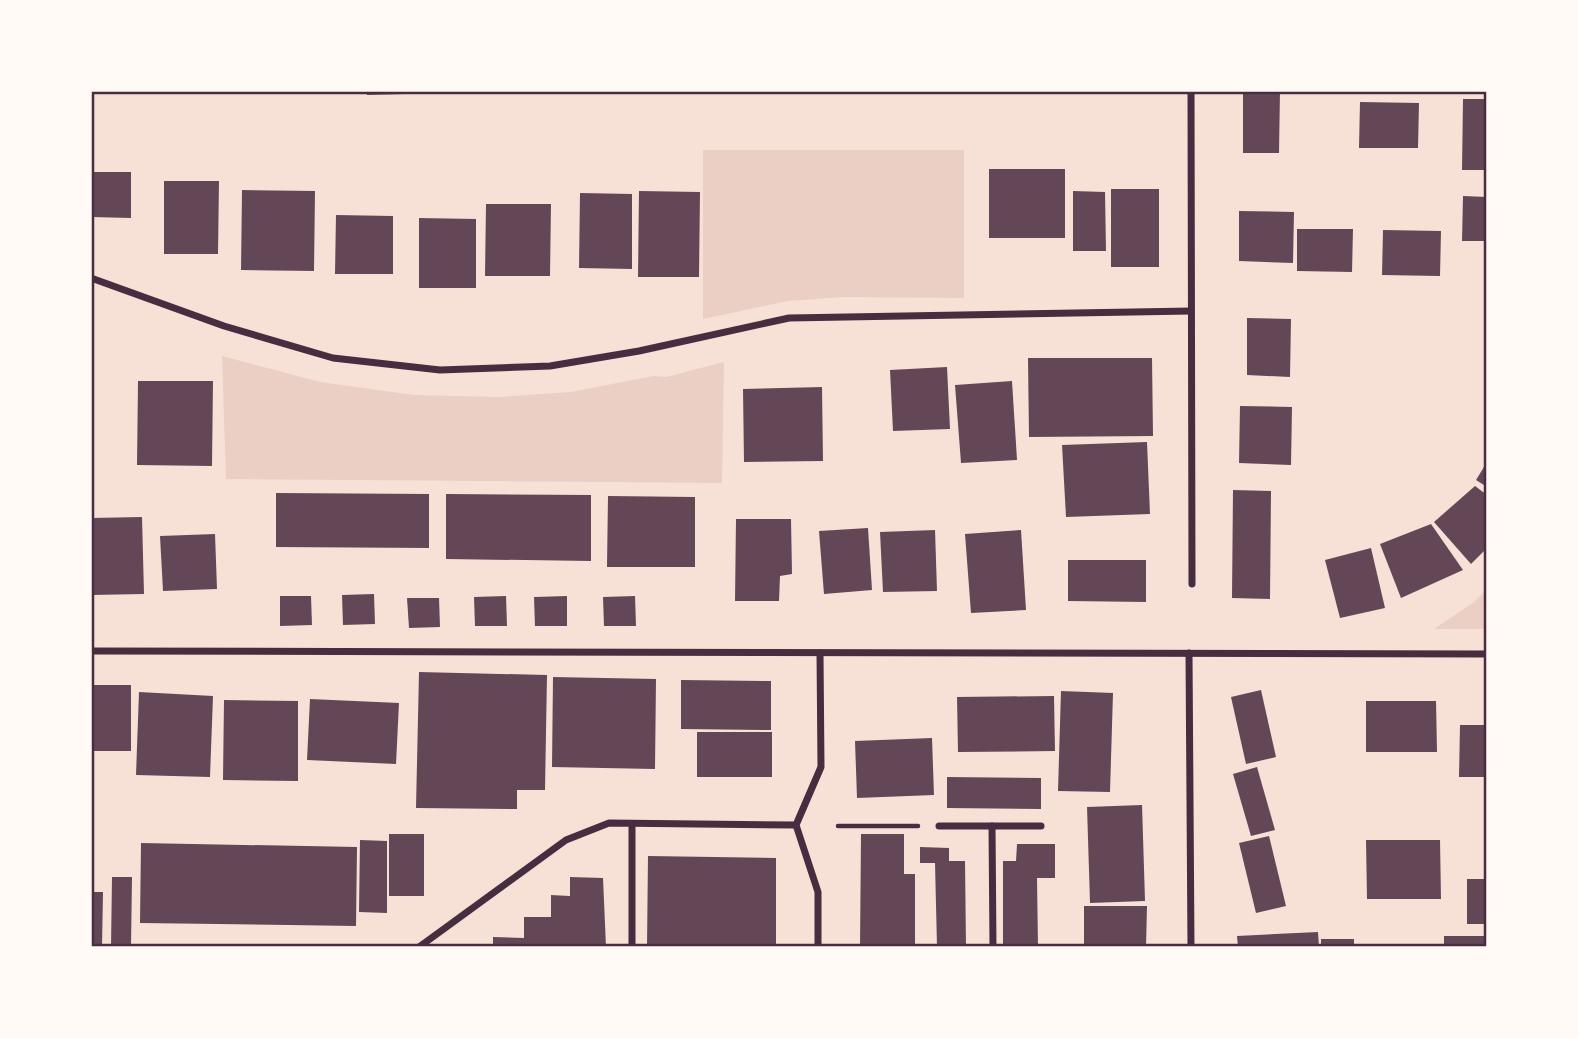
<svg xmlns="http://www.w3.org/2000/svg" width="1578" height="1038" font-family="'Work Sans',sans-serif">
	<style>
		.green { fill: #ebcfc5 }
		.building { fill: #644757 }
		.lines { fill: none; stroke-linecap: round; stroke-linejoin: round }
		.path { stroke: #4a2c40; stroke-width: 4.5 }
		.minor { stroke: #4a2c40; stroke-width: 7 }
		.neatline { fill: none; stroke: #4a2c40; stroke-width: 2.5 }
	</style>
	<rect width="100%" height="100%" fill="#f7e1d7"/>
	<g class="green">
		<path d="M703,150H964V298L843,297L788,301L703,319Z"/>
		<path d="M222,356L320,382L414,395L498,397L571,392L653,376L666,377L724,362L722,483L226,479Z"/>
		<path d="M1487,589V629H1434L1474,602Z"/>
	</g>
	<g class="building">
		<path d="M367,91H404V94L367,95Z"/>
		<path d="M1243,91H1280L1279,153H1243Z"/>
		<path d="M1463,99H1487V170H1462Z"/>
		<path d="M1360,102L1419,103L1418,148H1359Z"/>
		<rect x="989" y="169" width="76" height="69"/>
		<path d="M91,172H131V218L91,217Z"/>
		<path d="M164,181H219L218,254H164Z"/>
		<rect x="1111" y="189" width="48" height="78"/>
		<path d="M242,190L315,191L314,271L241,270Z"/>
		<path d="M639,191L700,192L699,277H638Z"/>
		<path d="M1073,191L1105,192L1106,251H1073Z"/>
		<path d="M580,193L632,194V269L579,268Z"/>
		<path d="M1463,196L1487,197V241H1462Z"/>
		<path d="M486,204H551L550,276H485Z"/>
		<path d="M1239,211L1294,212L1293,263L1239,261Z"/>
		<path d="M336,215L393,216V274H335Z"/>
		<path d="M419,218L476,219V288H419Z"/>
		<path d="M1297,229H1353L1352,272L1297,271Z"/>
		<path d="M1383,230L1441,231L1440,276L1382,275Z"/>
		<path d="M1247,318L1291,319L1290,377L1247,375Z"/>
		<path d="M1028,358H1152L1153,436L1029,437Z"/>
		<path d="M947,367L950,429L893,431L890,370Z"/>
		<path d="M138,381H213L212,466L137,465Z"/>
		<path d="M1012,381L1017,460L961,463L955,385Z"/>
		<path d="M822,387L823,461L744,462L743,389Z"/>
		<path d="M1240,406L1292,407L1291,465L1239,463Z"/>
		<path d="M1147,442L1150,514L1066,517L1062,445Z"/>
		<path d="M1487,462V487L1476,480Z"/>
		<path d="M1475,486L1487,495V548L1471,564L1434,522Z"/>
		<path d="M1233,490L1271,491L1270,599L1232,598Z"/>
		<path d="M276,493L429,494V548L276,547Z"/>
		<path d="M446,494L591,495V561L446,559Z"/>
		<path d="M608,496L695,497V567H607Z"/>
		<path d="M142,517L144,594L91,595V518Z"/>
		<path d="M736,519H791L792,574L780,576L779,601H735Z"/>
		<path d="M1431,524L1463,570L1401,598L1380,544Z"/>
		<path d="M868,528L872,590L824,594L819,531Z"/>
		<path d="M935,530L937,591L883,592L880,532Z"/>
		<path d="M1021,530L1026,610L971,613L965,534Z"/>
		<path d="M215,534L217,589L163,591L160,536Z"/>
		<path d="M1371,548L1385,608L1340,618L1325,560Z"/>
		<path d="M1068,560H1146V602L1068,601Z"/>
		<path d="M374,594L375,624L343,625L342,595Z"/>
		<path d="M280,596H311L312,625L280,626Z"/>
		<path d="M506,596L507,626H475L474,597Z"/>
		<path d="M567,596V626H535L534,597Z"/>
		<path d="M635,596L636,626H604L603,597Z"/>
		<path d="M407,598H439L440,627L409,628Z"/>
		<path d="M419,672L547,675L545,790H517V809L416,808Z"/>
		<path d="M553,677L656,679L655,769L552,767Z"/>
		<path d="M681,680L771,681V730L681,729Z"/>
		<rect x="91" y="685" width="40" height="66"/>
		<path d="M1261,690L1276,757L1246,764L1231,697Z"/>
		<path d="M1061,691L1113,693L1110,792L1058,791Z"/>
		<path d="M139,692L213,696L210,777L136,775Z"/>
		<path d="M1054,696L1055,751L958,752L957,697Z"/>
		<path d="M310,699L399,703L396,764L307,760Z"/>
		<path d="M224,700L298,701V781L223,780Z"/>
		<path d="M1366,701H1436L1437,752H1366Z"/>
		<path d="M1460,725H1487V777H1459Z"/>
		<rect x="697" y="732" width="75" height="45"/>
		<path d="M932,738L934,795L857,798L855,741Z"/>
		<path d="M1257,767L1275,830L1251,836L1233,774Z"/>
		<path d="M947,777L1041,778V809L947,808Z"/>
		<path d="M1142,805L1145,901L1090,903L1087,807Z"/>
		<rect x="389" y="834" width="35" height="62"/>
		<path d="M861,834H904V874H915V947H860Z"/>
		<path d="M1269,836L1286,906L1256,913L1239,843Z"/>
		<path d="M360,840L387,841V913L359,912Z"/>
		<path d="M1366,840H1440L1441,899H1367Z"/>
		<path d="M141,843L357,847L356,926L140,923Z"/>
		<path d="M1017,844H1055V878H1037L1038,947H1003V861H1016Z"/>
		<path d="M920,847L949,848V861H965L966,947H937L935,863H920Z"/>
		<path d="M648,856L776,858V947H647Z"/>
		<path d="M112,877H132L131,947H111Z"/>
		<path d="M570,877L603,878L606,947H493V937L524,938V917H551V895L570,896Z"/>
		<rect x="1467" y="879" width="20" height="45"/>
		<path d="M91,892H103L102,947H91Z"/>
		<path d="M1084,906H1147L1146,947H1084Z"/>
		<path d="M1318,932L1319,947H1238L1237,936Z"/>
		<rect x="1444" y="936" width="43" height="11"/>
		<rect x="1321" y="939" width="33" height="8"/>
	</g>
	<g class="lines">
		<path class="path" d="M838,826H918"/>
		<g class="minor">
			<path d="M1191,91L1192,584"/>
			<path d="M91,278L224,326L333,358L440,370L550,366L639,351L789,318L1191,311"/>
			<path d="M91,651L1487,654"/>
			<path d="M1189,653L1191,947"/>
			<path d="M939,826H1041"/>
			<path d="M992,826L993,947"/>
			<path d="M419,947L566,840L609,823L796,825"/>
			<path d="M632,947V824"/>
			<path d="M818,947V892L796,825L821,767L820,653"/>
		</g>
	</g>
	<rect width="1578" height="1038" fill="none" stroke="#fffaf5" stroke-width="186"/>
	<rect x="93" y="93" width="1392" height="852" class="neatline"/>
</svg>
